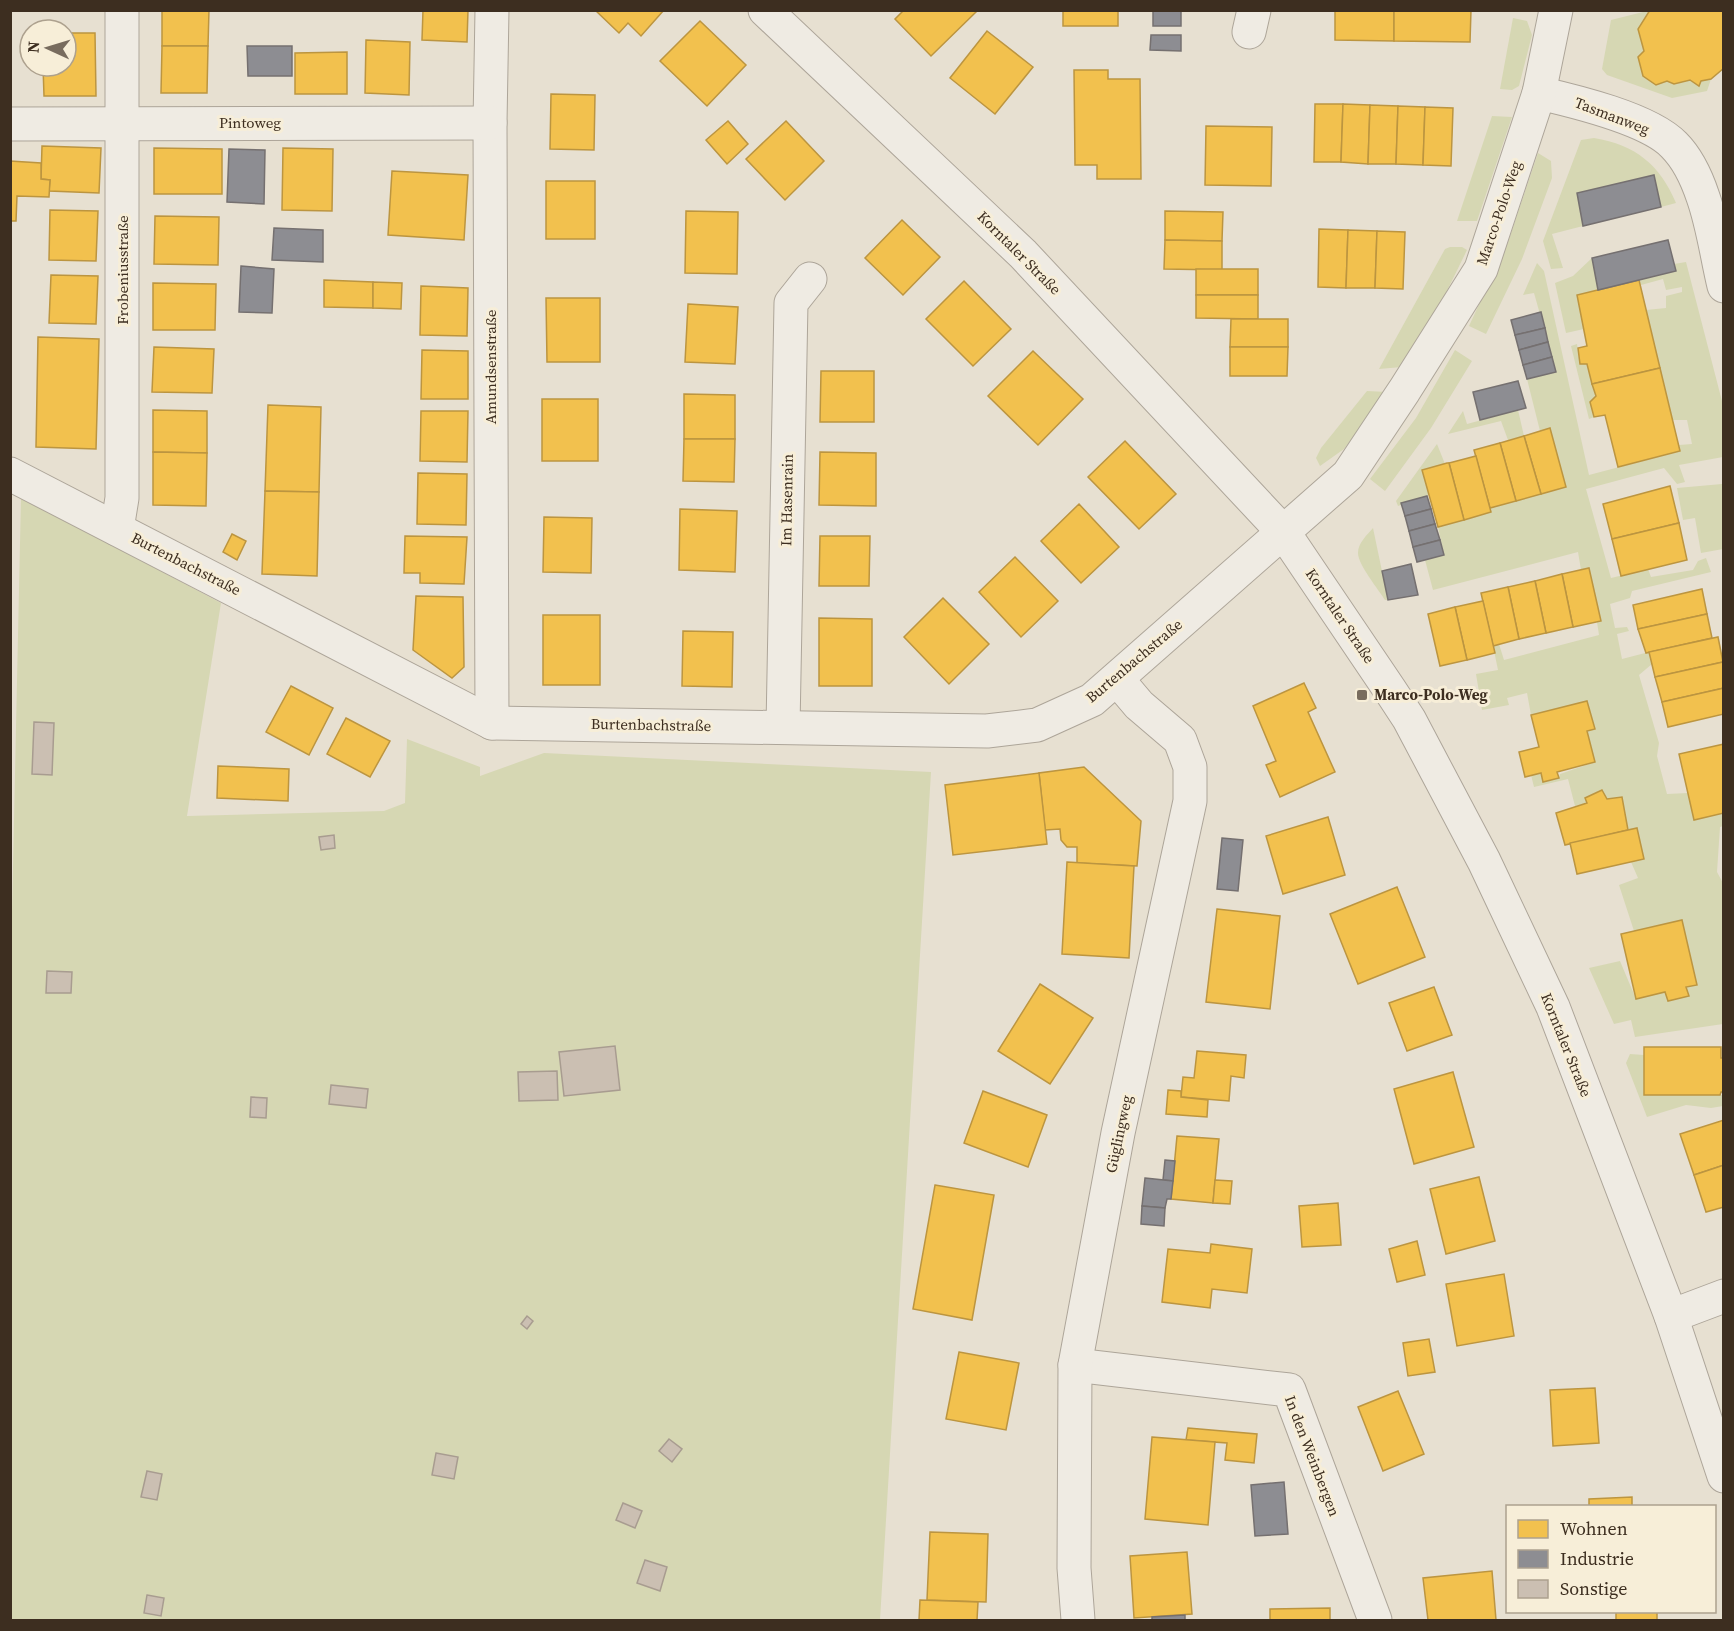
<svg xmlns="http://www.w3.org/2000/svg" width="1734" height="1631" font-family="'Source Serif 4',serif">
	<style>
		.green { fill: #d6d7b3 }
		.homes { fill: #f2c14e; stroke: #bc9540; stroke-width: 1.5 }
		.industry { fill: #8d8d92; stroke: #757070; stroke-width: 1.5 }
		.building { fill: #cbbfb2; stroke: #a89c90; stroke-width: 1.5 }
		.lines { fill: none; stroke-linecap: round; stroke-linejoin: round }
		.minor-casing { stroke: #ada599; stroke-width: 35 }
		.minor { stroke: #efebe3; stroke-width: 33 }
		.poi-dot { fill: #786c5e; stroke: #f7eed8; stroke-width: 2 }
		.labels { text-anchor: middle; stroke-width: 6; stroke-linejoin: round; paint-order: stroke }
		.street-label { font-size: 15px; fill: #3d2e20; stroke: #f7eed8 }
		.poi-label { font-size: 15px; font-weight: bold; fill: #3d2e20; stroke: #f7eed8; text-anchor: start }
	</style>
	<rect width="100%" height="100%" fill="#e7e0d1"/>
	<g class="green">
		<path d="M1647,11H1650L1638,29L1644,51L1638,57L1643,76L1656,85L1667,81L1674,84L1690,80L1699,86L1701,81L1711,79L1707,91L1672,98L1607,75L1602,69L1611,20Z"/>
		<path d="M1513,18L1527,21L1532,35L1519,86L1512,90L1500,89Z"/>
		<path d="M1492,116L1512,117L1477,221H1457Z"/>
		<path d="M1594,138C1636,145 1660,165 1676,203L1661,207L1653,175L1577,193L1583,226L1552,234L1563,268L1551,269L1543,241L1581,140Z"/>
		<path d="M1538,153L1551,161L1552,178L1522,259L1486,334L1469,326L1508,242Z"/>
		<path d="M1450,247H1462L1467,250L1419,348L1402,367L1379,369L1445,249Z"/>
		<path d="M1592,258L1598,290L1577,296L1584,329L1566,333L1555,283L1573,276Z"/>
		<path d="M1686,262L1723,405V457L1679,465L1685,482L1677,484L1664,468L1586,489L1611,578L1648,569L1651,577L1693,570L1698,561L1706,558L1711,572L1632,591L1630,598L1610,604L1615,628L1627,627L1629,631L1617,634L1622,659L1649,652L1652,664L1639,675L1659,743L1657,756L1667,794L1688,793L1694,820L1723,813V826L1720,827L1717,872L1724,885L1723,1024L1635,1037L1631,1020L1614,1024L1589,968L1620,961L1636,999L1665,992L1668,1001L1688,996L1686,987L1697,984L1682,920L1634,931L1619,885L1638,878L1631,862L1643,859L1628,830L1622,797L1575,806L1568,779L1534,787L1531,775L1541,773L1544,782L1559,778L1560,774L1595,762L1587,731L1595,729L1587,701L1531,715L1527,693L1507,698L1509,705L1482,710L1476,674L1498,670L1493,646L1499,644L1504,660L1599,635L1597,622L1601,620L1589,568L1581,570L1578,552L1433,590L1425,560L1444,555L1438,527L1491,512L1490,508L1566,487L1550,429L1540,431L1527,379L1556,371L1534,293L1523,295L1537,263L1544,271L1589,475L1680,451L1679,445L1692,444L1687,420H1672L1646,310L1666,308V296L1682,292V287L1666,290L1663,279L1641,285L1639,280L1676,271L1674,264Z"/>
		<path d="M1577,344L1580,364H1587L1596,396L1590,402L1594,417L1589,419L1571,346Z"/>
		<path d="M1455,350L1472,361L1431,428L1385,491L1370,479L1416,418Z"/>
		<path d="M1367,391L1387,392L1344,449L1320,466L1316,458L1321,448Z"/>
		<path d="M1518,410L1524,436L1508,440L1501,421L1448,434L1463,411L1467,424Z"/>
		<path d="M1437,444L1445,464L1422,470L1429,495L1398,506L1396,501Z"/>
		<path d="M1722,484L1723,549L1701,553L1695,518L1683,520L1677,488Z"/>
		<path d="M21,497L221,603L187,816L384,811L405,803L407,739L480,767V776L544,753L931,772L880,1620H11L10,1005Z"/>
		<path d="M1373,528L1388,600H1385C1379,590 1358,565 1358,553C1358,543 1367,535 1373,528Z"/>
		<path d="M1630,1054L1644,1055V1095H1723V1106L1711,1108L1686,1105L1647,1117L1626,1063Z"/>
	</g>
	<g class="homes">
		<path d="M162,10H209L208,46H162Z"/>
		<path d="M423,10H468L467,42L422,40Z"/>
		<path d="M595,10H664L641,36L628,23L619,33Z"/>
		<path d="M904,10H976L977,11L931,56L895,19Z"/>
		<rect x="1063" y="10" width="55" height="16"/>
		<path d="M1335,10H1394V41L1335,40Z"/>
		<path d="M1394,10H1471L1470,42L1394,41Z"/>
		<path d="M1650,10H1724V68L1711,79L1701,81L1699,86L1690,80L1674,84L1667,81L1656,85L1643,76L1638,57L1644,51L1638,29Z"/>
		<path d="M700,21L746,65L707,106L660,61Z"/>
		<path d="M987,31L1033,67L995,114L950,78Z"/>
		<path d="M66,33H95L96,96H44L43,66H66Z"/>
		<path d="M366,40L410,42L409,95L365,93Z"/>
		<path d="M162,46H208L207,93H161Z"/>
		<path d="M347,52V94H295V53Z"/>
		<path d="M1074,70H1108V79H1140L1141,179H1097V165H1075Z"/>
		<path d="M551,94L595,95L594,150L550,149Z"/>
		<path d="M1315,104H1343L1341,162H1314Z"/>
		<path d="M1343,104L1370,105L1368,164L1341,162Z"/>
		<path d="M1370,105L1398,106L1396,164H1368Z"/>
		<path d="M1398,106L1425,107L1423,165L1396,164Z"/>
		<path d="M1425,107L1453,108L1451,166L1423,165Z"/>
		<path d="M728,121L748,144L727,164L706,140Z"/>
		<path d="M786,121L824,161L785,200L746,159Z"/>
		<path d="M1206,126L1272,127L1271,186L1205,185Z"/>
		<path d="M42,146L101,148L99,193L49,191L50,180L41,179Z"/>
		<path d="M154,148L222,149V194H154Z"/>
		<path d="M283,148L333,149L332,211L282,210Z"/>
		<path d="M10,161L41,163V179L50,180L49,197L17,196L16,221H10Z"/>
		<path d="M392,171L468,175L464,240L388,235Z"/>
		<rect x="546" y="181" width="49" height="58"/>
		<path d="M50,210L98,211L96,261L49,260Z"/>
		<path d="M686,211L738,212L737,274L685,273Z"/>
		<path d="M1165,211L1223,212L1222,241L1165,240Z"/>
		<path d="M155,216L219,217L218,265L154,264Z"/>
		<path d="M902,220L940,257L903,295L865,258Z"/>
		<path d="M1319,229L1348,230L1346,288L1318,287Z"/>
		<path d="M1348,230L1377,231L1375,288H1346Z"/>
		<path d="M1377,231L1405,232L1403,289L1375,288Z"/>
		<path d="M1165,240L1222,241V270L1164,269Z"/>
		<rect x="1196" y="269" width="62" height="26"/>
		<path d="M51,275L98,276L96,324L49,323Z"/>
		<path d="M324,280L373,282V308L324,307Z"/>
		<path d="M1639,280L1660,368L1592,384L1587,364H1580L1578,348L1587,346L1577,295Z"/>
		<path d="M964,281L1011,329L973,366L926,319Z"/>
		<path d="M373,282L402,283L401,309L373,308Z"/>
		<path d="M153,283L216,284L215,330H153Z"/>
		<path d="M421,286L468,288L467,336L420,335Z"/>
		<path d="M1196,295H1258V319L1196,318Z"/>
		<path d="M546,298H600V362H547Z"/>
		<path d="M688,304L738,307L735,364L685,362Z"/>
		<path d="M1231,319H1288V347H1230Z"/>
		<path d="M38,337L99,339L96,449L36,447Z"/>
		<path d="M154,347L214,349L212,393L152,392Z"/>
		<path d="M1230,347H1288L1287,376H1230Z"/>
		<path d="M422,350L468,351V399H421Z"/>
		<path d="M1033,351L1083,399L1038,445L988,396Z"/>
		<path d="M1660,368L1680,451L1618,467L1605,415L1594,417L1590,402L1596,396L1592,384Z"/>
		<path d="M821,371H874V422H820Z"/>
		<path d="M684,394L735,395V439H684Z"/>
		<rect x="542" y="399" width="56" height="62"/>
		<path d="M268,405L321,407L319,492L265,491Z"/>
		<path d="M153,410L207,411V453L153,452Z"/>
		<path d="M421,411H468L467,462L420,461Z"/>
		<path d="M1550,428L1566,487L1541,494L1524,436Z"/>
		<path d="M1524,436L1541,494L1516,501L1500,443Z"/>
		<path d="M684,439H735L734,482L683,481Z"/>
		<path d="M1125,441L1176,494L1139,529L1088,477Z"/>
		<path d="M1500,443L1516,501L1490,508L1474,450Z"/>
		<path d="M153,452L207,453L206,506L153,505Z"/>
		<path d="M820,452L876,453V506L819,505Z"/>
		<path d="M1476,456L1491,512L1464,520L1449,463Z"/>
		<path d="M1447,463H1449L1464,520L1438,527L1422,470Z"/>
		<path d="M418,473L467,474L466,525L417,524Z"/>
		<path d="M1670,486L1679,523L1612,539L1603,504Z"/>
		<path d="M265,491L319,492L317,576L262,574Z"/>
		<path d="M1079,504L1119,547L1081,583L1041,541Z"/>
		<path d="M680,509L737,511L735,572L679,570Z"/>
		<path d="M544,517L592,518L591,573L543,572Z"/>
		<path d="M1679,523L1687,560L1621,576L1612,539Z"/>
		<path d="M232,534L246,541L237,560L223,552Z"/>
		<path d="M405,536L467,537L464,584L420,583V573H404Z"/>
		<path d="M820,536H870L869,586H819Z"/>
		<path d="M1015,557L1058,601L1021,637L979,592Z"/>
		<path d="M1589,568L1601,621L1573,627L1562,574Z"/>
		<path d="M1562,574L1573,627L1546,633L1535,581Z"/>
		<path d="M1535,581L1546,633L1519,639L1508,587Z"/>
		<path d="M1508,587L1519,639L1493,646L1481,593Z"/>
		<path d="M1702,589L1707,614L1638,629L1633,605Z"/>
		<path d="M416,596L463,597L464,667L452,678L413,650Z"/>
		<path d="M943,598L989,644L949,684L904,637Z"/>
		<path d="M1483,601L1495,653L1467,660L1455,607Z"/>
		<path d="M1455,607L1467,660L1440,666L1428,614Z"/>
		<path d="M1707,614L1712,638L1646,653L1638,629Z"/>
		<rect x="543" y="615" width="57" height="70"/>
		<path d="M819,618L872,619V686H819Z"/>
		<path d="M683,631L733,632L732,687L682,686Z"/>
		<path d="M1718,637L1723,662L1655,677L1649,652Z"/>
		<path d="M1723,662L1724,688L1662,702L1655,677Z"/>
		<path d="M1304,683L1316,708L1308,712L1335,772L1280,797L1266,765L1276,761L1253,706Z"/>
		<path d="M291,686L333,708L309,755L266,732Z"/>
		<path d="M1724,688V714L1668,727L1662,702Z"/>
		<path d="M1587,701L1595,729L1587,731L1595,762L1557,772L1559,778L1543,782L1541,773L1525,777L1519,752L1539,747L1531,715Z"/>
		<path d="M346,718L390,741L370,777L327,754Z"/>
		<path d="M1724,744V813L1694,820L1679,754Z"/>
		<path d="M218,766L289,769L288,801L217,798Z"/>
		<path d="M1084,767L1141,821L1137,866L1077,863V847H1067L1061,840L1060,829L1045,830L1039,773Z"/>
		<path d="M1039,773L1047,844L953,855L945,785Z"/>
		<path d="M1602,790L1607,799L1622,797L1628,830L1565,845L1556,813L1587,803L1585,798Z"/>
		<path d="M1328,817L1345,875L1283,894L1266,836Z"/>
		<path d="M1637,828L1644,859L1577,874L1570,843Z"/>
		<path d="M1067,862L1134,866L1129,958L1062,954Z"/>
		<path d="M1397,887L1425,957L1358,984L1330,914Z"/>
		<path d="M1217,909L1280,916L1270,1009L1206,1002Z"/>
		<path d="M1682,920L1697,985L1686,987L1689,996L1668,1001L1665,992L1636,999L1621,934Z"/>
		<path d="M1040,984L1093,1018L1050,1084L998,1051Z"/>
		<path d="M1434,987L1452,1035L1407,1051L1389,1003Z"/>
		<path d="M1644,1047H1721V1058H1724V1092H1721L1720,1095H1644Z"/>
		<path d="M1197,1051L1246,1055L1244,1078L1231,1076L1229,1101L1181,1097L1183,1077L1194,1078Z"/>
		<path d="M1453,1072L1474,1147L1414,1164L1394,1089Z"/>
		<path d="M1168,1090L1181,1091V1097L1208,1100L1207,1117L1166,1114Z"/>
		<path d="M983,1091L1047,1115L1028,1167L964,1143Z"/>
		<path d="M1724,1120V1165L1694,1175L1680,1134Z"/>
		<path d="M1177,1136L1219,1139L1213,1203L1171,1199Z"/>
		<path d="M1724,1165V1207L1706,1212L1694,1175Z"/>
		<path d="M1479,1177L1495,1241L1446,1254L1430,1189Z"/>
		<path d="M1215,1180L1232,1181L1230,1204L1213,1203Z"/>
		<path d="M935,1185L994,1195L972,1320L913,1309Z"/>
		<path d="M1338,1203L1341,1245L1302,1247L1299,1206Z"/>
		<path d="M1417,1241L1425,1275L1397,1282L1389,1249Z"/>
		<path d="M1211,1244L1252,1249L1247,1293L1212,1289L1210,1308L1162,1302L1168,1249L1210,1253Z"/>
		<path d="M1504,1274L1514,1336L1457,1346L1446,1284Z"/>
		<path d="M1429,1339L1435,1372L1408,1376L1403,1343Z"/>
		<path d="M959,1352L1019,1363L1006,1430L946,1419Z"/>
		<path d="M1595,1388L1599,1443L1553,1446L1550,1390Z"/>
		<path d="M1398,1391L1424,1454L1383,1471L1358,1407Z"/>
		<path d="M1188,1428L1257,1434L1254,1463L1225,1460L1227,1443L1186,1440Z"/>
		<path d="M1152,1437L1215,1442L1208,1525L1145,1519Z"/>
		<path d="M1632,1497V1506H1589V1499Z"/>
		<path d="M930,1532L988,1534L986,1602L927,1600Z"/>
		<path d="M1187,1552L1192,1614L1134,1618L1130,1556Z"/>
		<path d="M1492,1571L1496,1620H1428L1423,1578Z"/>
		<path d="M920,1600L978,1602L977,1620H919Z"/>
		<path d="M1330,1608V1620H1270V1609Z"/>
		<rect x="1616" y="1612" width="41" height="8"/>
	</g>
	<g class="industry">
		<rect x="1153" y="10" width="28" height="16"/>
		<path d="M1151,35H1181V51L1150,50Z"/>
		<path d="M247,46H292V76H248Z"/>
		<path d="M229,149L265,150L264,204L227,202Z"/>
		<path d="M1654,175L1661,207L1583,226L1577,193Z"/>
		<path d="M274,228L323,230V262L272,260Z"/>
		<path d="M1668,240L1676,271L1598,290L1592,258Z"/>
		<path d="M241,266L274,269L272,313L239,312Z"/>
		<path d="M1541,312L1545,328L1515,335L1511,320Z"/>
		<path d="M1545,328L1548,342L1519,350L1515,335Z"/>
		<path d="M1548,342L1552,357L1523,365L1519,350Z"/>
		<path d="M1552,357L1556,372L1527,379L1523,365Z"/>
		<path d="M1518,381L1526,408L1480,420L1473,392Z"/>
		<path d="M1427,496L1431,509L1405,516L1401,503Z"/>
		<path d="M1431,509L1435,524L1409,531L1405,516Z"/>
		<path d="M1435,524L1440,540L1413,547L1409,531Z"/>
		<path d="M1440,540L1444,555L1417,562L1413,547Z"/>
		<path d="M1411,564L1418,595L1388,600L1382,571Z"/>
		<path d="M1222,838L1243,840L1238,891L1217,889Z"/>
		<path d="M1165,1160L1175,1161L1173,1181L1163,1180Z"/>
		<path d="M1145,1178L1173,1181L1171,1199H1167L1165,1208L1142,1206Z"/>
		<path d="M1142,1206L1165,1208L1164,1226L1141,1224Z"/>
		<path d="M1284,1482L1288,1534L1255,1536L1251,1485Z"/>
		<path d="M1185,1615V1620H1152V1617Z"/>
	</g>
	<g class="building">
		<path d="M34,722L54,723L52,775L32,774Z"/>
		<path d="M334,835L335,848L321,850L319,837Z"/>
		<path d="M47,971L72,972L71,993H46Z"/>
		<path d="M615,1046L620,1090L564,1096L559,1052Z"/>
		<path d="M557,1071L558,1100L519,1101L518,1072Z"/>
		<path d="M331,1085L368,1089L366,1108L329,1104Z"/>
		<path d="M251,1097L267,1098L266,1118L250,1117Z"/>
		<path d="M527,1316L533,1321L527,1329L521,1324Z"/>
		<path d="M669,1439L682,1449L672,1462L659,1451Z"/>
		<path d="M436,1453L458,1457L454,1479L432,1475Z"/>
		<path d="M147,1471L162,1474L157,1500L141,1497Z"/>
		<path d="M623,1503L642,1511L635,1528L616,1520Z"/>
		<path d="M645,1560L667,1567L660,1591L637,1583Z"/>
		<path d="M147,1595L164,1598L161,1616L144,1613Z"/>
	</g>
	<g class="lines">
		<g class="minor-casing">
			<g id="minor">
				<path d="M492,10L490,123L492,723"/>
				<path d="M765,10L1023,254L1284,533L1390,690L1409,719L1484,861L1553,1007L1671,1316L1724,1476"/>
				<path d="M1249,32L1254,10"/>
				<path d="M1539,93C1574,101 1649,119 1674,145C1688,159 1697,179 1703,197C1713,225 1717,257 1724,286"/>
				<path d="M10,124L490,123"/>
				<path d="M10,474L492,723L987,731L1037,725L1092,700L1348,475L1404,391L1481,269L1539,93L1556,10"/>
				<path d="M117,529L122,498V10"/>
				<path d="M783,727L791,303L810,279"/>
				<path d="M1671,1316L1724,1296"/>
				<path d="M1075,1365L1289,1390L1375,1620"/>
				<path d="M1078,1620L1074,1568L1075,1365L1118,1133L1190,801V767L1180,740L1139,705L1117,679"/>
			</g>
		</g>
		<use href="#minor" class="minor"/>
	</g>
	<rect class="poi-dot" x="1356" y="689" width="12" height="12" rx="3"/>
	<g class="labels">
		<g class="street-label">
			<text transform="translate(1612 116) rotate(21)" y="5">Tasmanweg</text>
			<text x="250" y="128">Pintoweg</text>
			<text transform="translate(1499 213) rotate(-71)" y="5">Marco-Polo-Weg</text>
			<text transform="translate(1019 253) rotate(45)" y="5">Korntaler Straße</text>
			<text transform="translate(123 270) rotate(-90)" y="5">Frobeniusstraße</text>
			<text transform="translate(491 367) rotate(-90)" y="5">Amundsenstraße</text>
			<text transform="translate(787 500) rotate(-89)" y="5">Im Hasenrain</text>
			<text transform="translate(186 564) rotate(27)" y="5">Burtenbachstraße</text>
			<text transform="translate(1340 616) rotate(56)" y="5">Korntaler Straße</text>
			<text transform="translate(1134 661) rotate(-40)" y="5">Burtenbachstraße</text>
			<text transform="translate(651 725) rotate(1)" y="5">Burtenbachstraße</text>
			<text transform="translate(1566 1045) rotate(68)" y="5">Korntaler Straße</text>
			<text transform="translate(1119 1134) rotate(-78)" y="5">Güglingweg</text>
			<text transform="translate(1312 1456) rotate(69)" y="5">In den Weinbergen</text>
		</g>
		<g class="poi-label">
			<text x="1374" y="700">Marco-Polo-Weg</text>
		</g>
	</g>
	<rect width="1734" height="1631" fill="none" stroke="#3d2e20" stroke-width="24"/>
	<rect x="1506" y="1505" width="210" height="108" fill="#f7eed8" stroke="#ada18e" stroke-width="1.5"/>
	<rect x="1518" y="1520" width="30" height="18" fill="#f2c14e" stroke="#ada18e" stroke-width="1.5"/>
	<text x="1560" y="1535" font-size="18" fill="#3d2e20">Wohnen</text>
	<rect x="1518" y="1550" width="30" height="18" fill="#8d8d92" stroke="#ada18e" stroke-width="1.5"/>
	<text x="1560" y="1565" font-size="18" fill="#3d2e20">Industrie</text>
	<rect x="1518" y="1580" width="30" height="18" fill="#cbbfb2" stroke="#ada18e" stroke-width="1.5"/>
	<text x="1560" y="1595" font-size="18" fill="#3d2e20">Sonstige</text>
	<g transform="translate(48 48) rotate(274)"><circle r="28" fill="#f7eed8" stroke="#ada18e" stroke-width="1.5"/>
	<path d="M0-4.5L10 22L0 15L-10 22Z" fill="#786c5e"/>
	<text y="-9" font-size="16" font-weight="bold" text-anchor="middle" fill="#3d2e20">N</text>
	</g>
</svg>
